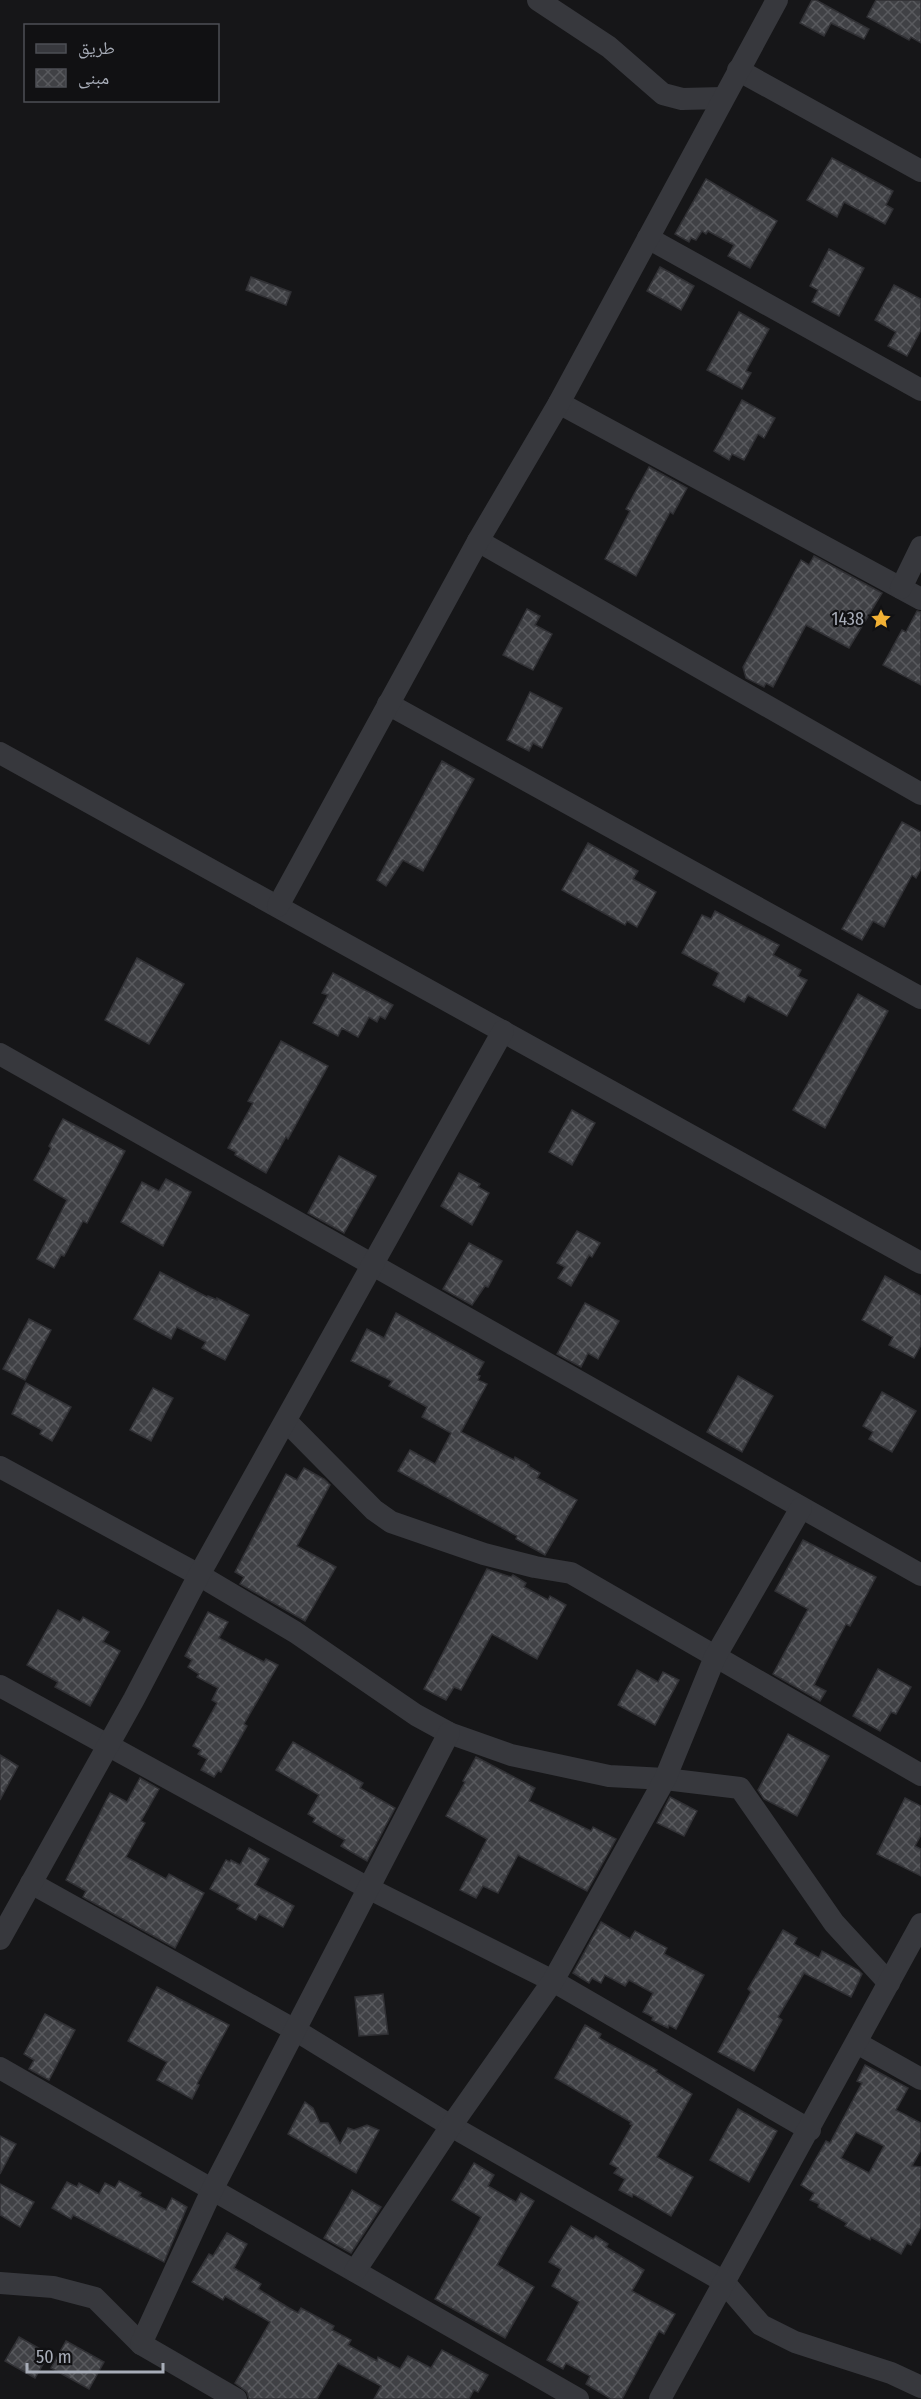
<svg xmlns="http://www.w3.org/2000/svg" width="921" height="2399" font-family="'Fira Sans Condensed','Noto Naskh Arabic',sans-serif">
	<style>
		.building { fill: url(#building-cross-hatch); stroke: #303034; stroke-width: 1.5; fill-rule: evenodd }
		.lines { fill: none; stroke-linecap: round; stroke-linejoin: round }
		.minor { stroke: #37383d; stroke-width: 22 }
		.labels { text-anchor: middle; stroke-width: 4.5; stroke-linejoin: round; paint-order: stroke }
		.poi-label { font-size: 18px; fill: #a8adb8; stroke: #111113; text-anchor: end }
	</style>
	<defs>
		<pattern id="building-cross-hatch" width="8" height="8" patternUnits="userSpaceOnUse" patternTransform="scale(1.5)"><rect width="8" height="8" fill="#404145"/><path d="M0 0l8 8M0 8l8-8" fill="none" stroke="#595a5e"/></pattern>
	</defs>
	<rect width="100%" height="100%" fill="#161618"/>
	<g class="building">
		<path d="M812,0H816L869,29L864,39L831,23L824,36L800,23Z"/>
		<path d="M876,0H921V43L911,37L909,40L867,17Z"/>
		<path d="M832,158L893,191L886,205L893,209L885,224L844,202L837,217L807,200Z"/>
		<path d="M706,179L777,221L750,268L728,256L734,245L708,231L706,234L702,231L696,240L691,238L689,242L675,234Z"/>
		<path d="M829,249L864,268L839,316L812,302L818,290L810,286Z"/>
		<path d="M660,267L694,286L681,310L647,291Z"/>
		<path d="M251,277L291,292L286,305L246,290Z"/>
		<path d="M894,285L921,299V330L907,356L888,346L896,332L875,320Z"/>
		<path d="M739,312L769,329L746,371L751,373L742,389L707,370Z"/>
		<path d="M742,400L775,418L764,438L758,434L744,460L732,454L729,460L714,451Z"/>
		<path d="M649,467L687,488L673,514L670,512L636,576L605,559L630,511L626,509Z"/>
		<path d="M814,556L882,593L849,648L806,625L773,687L766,683L764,687L746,678L743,667L801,560L809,565Z"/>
		<path d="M527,609L540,616L535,625L552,634L533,670L503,655Z"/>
		<path d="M917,611L921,612V685L883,665L902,630L906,632Z"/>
		<path d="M530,692L562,708L542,748L533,743L529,751L507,740Z"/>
		<path d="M442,761L474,779L423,871L403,860L386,886L377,880Z"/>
		<path d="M902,822L921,832V869L916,878L912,875L884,927L873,921L862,940L842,929Z"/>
		<path d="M588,843L638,871L633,879L656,892L637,927L627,921L625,925L562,890Z"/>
		<path d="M715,911L779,945L773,955L801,970L798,976L807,980L787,1016L748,995L744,1002L713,985L719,973L682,953L702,915L711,919Z"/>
		<path d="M137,958L184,984L149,1044L105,1020Z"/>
		<path d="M333,973L393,1005L385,1019L380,1016L377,1022L369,1017L358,1037L342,1028L338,1036L313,1023L328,995L322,993Z"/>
		<path d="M858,994L888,1011L825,1128L793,1110Z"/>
		<path d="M281,1041L328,1066L288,1139L286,1137L266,1173L235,1155L236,1152L228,1148L253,1103L248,1101Z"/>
		<path d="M572,1110L595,1123L572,1165L549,1152Z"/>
		<path d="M63,1119L125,1151L87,1223L83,1221L64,1256L61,1255L54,1268L37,1259L67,1200L34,1180L51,1148L49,1146Z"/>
		<path d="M339,1156L376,1176L344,1233L308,1213Z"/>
		<path d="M459,1173L480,1184L478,1187L489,1193L472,1225L441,1206Z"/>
		<path d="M166,1179L191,1192L163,1246L121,1222L142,1182L159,1191Z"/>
		<path d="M577,1231L600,1243L592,1257L589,1255L571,1286L558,1278L565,1267L557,1263Z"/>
		<path d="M469,1243L502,1261L488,1287L485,1286L472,1305L443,1289Z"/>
		<path d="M160,1272L207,1297L208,1296L217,1300V1298L249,1315L225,1360L202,1348L206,1342L177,1327L171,1339L134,1319Z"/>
		<path d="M885,1276L921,1296V1345L914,1358L889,1345L893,1337L862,1320Z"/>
		<path d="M585,1303L619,1321L598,1359L588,1353L581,1367L557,1354Z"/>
		<path d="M396,1313L484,1362L477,1375L480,1376L478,1380L487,1384L461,1432L514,1460L515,1457L529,1465L528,1466L540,1473L537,1478L577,1500L545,1555L516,1539L517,1536L398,1471L410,1450L435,1464L451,1433L422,1417L427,1407L389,1386L392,1381L351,1361L367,1329L384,1338Z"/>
		<path d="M29,1319L51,1330L25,1380L3,1369Z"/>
		<path d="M738,1376L773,1396L742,1452L707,1432Z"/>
		<path d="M26,1383L71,1407L52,1441L40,1434L42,1430L12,1414Z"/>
		<path d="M153,1388L173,1398L151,1441L130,1430Z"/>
		<path d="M882,1392L916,1411L892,1452L869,1439L873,1432L863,1426Z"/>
		<path d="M304,1468L324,1479L330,1485L297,1546L336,1567L305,1621L240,1584L244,1577L235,1572L286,1474L297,1480Z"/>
		<path d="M803,1540L876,1577L850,1626L846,1624L814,1685L826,1691L820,1701L773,1674L808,1609L775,1591Z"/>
		<path d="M487,1569L511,1577L513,1575L526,1583L524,1587L548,1600L550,1596L566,1605L537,1659L492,1634L461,1690L454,1687L446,1700L424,1689Z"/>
		<path d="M58,1610L80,1622L83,1617L109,1632L103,1642L120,1651L90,1706L55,1687L58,1682L27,1665Z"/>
		<path d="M208,1612L228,1622L219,1638L264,1662L266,1659L278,1665L244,1724L247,1726L221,1772L218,1771L214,1777L201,1770L207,1759L198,1754L201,1750L193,1746L217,1703L212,1700L218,1688L197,1677L199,1674L188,1667L192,1660L185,1656Z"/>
		<path d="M878,1669L911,1687L896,1714L891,1712L880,1731L853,1716Z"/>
		<path d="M637,1670L658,1682L663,1672L679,1680L655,1725L618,1705Z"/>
		<path d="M788,1734L829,1756L797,1816L764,1799L758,1790Z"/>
		<path d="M293,1742L363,1783L360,1788L395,1808L367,1861L341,1846L345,1840L313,1822L315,1818L308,1814L319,1795L276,1770Z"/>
		<path d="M0,1755L18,1766L0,1800Z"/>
		<path d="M476,1757L535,1788L529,1801L591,1831L593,1827L616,1839L587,1891L518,1855L498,1893L483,1886L476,1898L460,1890L487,1839L446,1816L465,1782L463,1781Z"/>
		<path d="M140,1778L159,1789L141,1821L145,1823L126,1857L166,1879L169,1874L204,1893L175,1948L83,1897L86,1891L66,1880L110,1793L127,1802Z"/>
		<path d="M670,1797L697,1811L684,1836L657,1823Z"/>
		<path d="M905,1798L921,1806V1835L915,1846L921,1849V1876L877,1854Z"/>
		<path d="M249,1848L269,1859L255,1885L294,1906L283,1927L259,1914L256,1920L237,1909L240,1905L210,1889L226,1860L230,1862L231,1860L240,1865Z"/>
		<path d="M601,1922L630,1939L635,1931L667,1948L664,1954L704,1975L676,2029L669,2025L668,2028L652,2020L653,2017L643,2012L653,1993L629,1980L625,1986L605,1975L601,1983L592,1978L589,1983L573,1973Z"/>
		<path d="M783,1930L797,1938L794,1944L819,1958L822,1951L858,1970L862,1974L851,1997L804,1973L778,2017L782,2020L754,2071L718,2052L751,1992L748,1989Z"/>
		<path d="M157,1987L229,2025L197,2084L199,2085L192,2099L157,2080L167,2062L128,2041Z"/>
		<path d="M383,1994L388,2034L359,2036L355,1997Z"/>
		<path d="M45,2014L75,2030L49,2080L29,2069L34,2060L24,2054Z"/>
		<path d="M585,2025L601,2034L599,2038L657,2070L656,2072L692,2094L657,2157L693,2177L671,2216L633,2194L632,2197L619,2190L625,2179L614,2173L618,2168L610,2164L632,2125L630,2124L631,2122L555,2078Z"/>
		<path d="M865,2065L908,2088L896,2110L921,2123V2150L912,2166L921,2167V2227L911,2245L907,2243L901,2254L871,2237L870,2240L845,2226L847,2223L818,2207L819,2204L810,2200L814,2193L801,2185L826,2141L830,2143L862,2083L857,2081ZM856,2132L884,2146L869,2173L841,2158Z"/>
		<path d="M305,2102L313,2108L320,2123H328L340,2144L348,2128L354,2130L367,2125L379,2130L356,2173L288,2134Z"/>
		<path d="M738,2109L777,2131L749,2182L710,2160Z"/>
		<path d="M0,2136L16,2144L0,2174Z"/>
		<path d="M474,2163L494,2175L488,2186L516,2202L521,2193L534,2201L497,2265L534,2287L505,2338L435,2299L481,2217L452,2200Z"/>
		<path d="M119,2181L141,2193L139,2196L166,2210L172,2198L187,2207L164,2262L73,2215L71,2219L52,2208L67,2182L77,2187L79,2183L99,2194L105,2183L115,2188Z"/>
		<path d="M0,2184L34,2202L20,2227L0,2215Z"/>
		<path d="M352,2190L381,2207L351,2253L324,2238Z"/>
		<path d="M571,2226L593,2239L596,2236L608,2244L606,2247L644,2270L632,2291L675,2314L664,2334L659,2331L622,2399H611L586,2384L590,2376L566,2363L563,2369L547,2360L579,2302L552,2286L561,2269L549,2262Z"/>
		<path d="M227,2233L247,2244L234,2268L261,2284L258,2289L289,2308L298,2313L301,2308L334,2326L332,2330L351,2340L348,2345L377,2361L378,2357L400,2369L408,2356L431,2368L442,2350L488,2375L478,2392L474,2390L469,2399H374L381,2386L338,2363L317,2399H249L247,2392L235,2383L270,2322L225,2296L223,2300L192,2282L209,2254L213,2256Z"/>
		<path d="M19,2337L49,2354L35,2378L5,2361Z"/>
		<path d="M66,2341L104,2362L89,2389L51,2368Z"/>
	</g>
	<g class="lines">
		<g class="minor">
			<path d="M538,0L609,47L663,94L682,99L723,98"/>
			<path d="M738,70L921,171"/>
			<path d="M648,238L921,390"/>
			<path d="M559,403L921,599"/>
			<path d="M478,541L921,794"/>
			<path d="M901,588L921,547"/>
			<path d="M388,704L921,998"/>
			<path d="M0,753L921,1263"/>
			<path d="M278,906L478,541L559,403L777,0"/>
			<path d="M0,1054L921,1575"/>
			<path d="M286,1421L374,1510L391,1522L484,1554L535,1567L571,1573L921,1775"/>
			<path d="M0,1467L199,1575L295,1632L416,1715L449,1733L511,1755L609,1776L665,1779L740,1788L834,1923L889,1983"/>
			<path d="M0,1686L368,1888L553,1981L810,2130"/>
			<path d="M31,1883L295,2030L451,2126L723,2281L761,2325L795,2342L891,2373L921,2387"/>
			<path d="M0,1939L134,1699L199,1575L503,1031"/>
			<path d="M857,2043L921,2079"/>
			<path d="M0,2068L578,2399"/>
			<path d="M355,2271L451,2126L553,1981L665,1779L715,1657L801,1508"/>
			<path d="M0,2283L53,2287L95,2298L141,2344"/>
			<path d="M236,2399L141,2344L212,2190L449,1733"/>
			<path d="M660,2399L921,1924"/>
		</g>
	</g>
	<defs>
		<g id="sight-bare" transform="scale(1.62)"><path d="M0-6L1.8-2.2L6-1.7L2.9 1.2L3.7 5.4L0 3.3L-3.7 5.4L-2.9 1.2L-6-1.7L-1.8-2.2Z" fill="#f2b134" stroke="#111113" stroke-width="2.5" paint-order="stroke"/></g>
	</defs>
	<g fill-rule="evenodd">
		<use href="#sight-bare" x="881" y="619"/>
	</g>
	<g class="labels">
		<g class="poi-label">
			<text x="864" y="625">1438</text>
		</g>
	</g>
	<rect x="24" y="24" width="195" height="78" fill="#111113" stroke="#4d4f55" stroke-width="1.5"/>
	<rect x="36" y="44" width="30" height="9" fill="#37383d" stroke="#4d4f55" stroke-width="1.5"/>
	<text x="78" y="54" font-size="18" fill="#a8adb8">طريق</text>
	<rect x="36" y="69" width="30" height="18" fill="url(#building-cross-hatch)" stroke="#4d4f55" stroke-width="1.5"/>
	<text x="78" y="84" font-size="18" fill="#a8adb8">مبنى</text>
	<path d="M27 2363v9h136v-9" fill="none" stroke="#a8adb8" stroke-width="3"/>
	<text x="36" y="2363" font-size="18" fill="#a8adb8" stroke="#111113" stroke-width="4.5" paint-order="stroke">50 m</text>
</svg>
